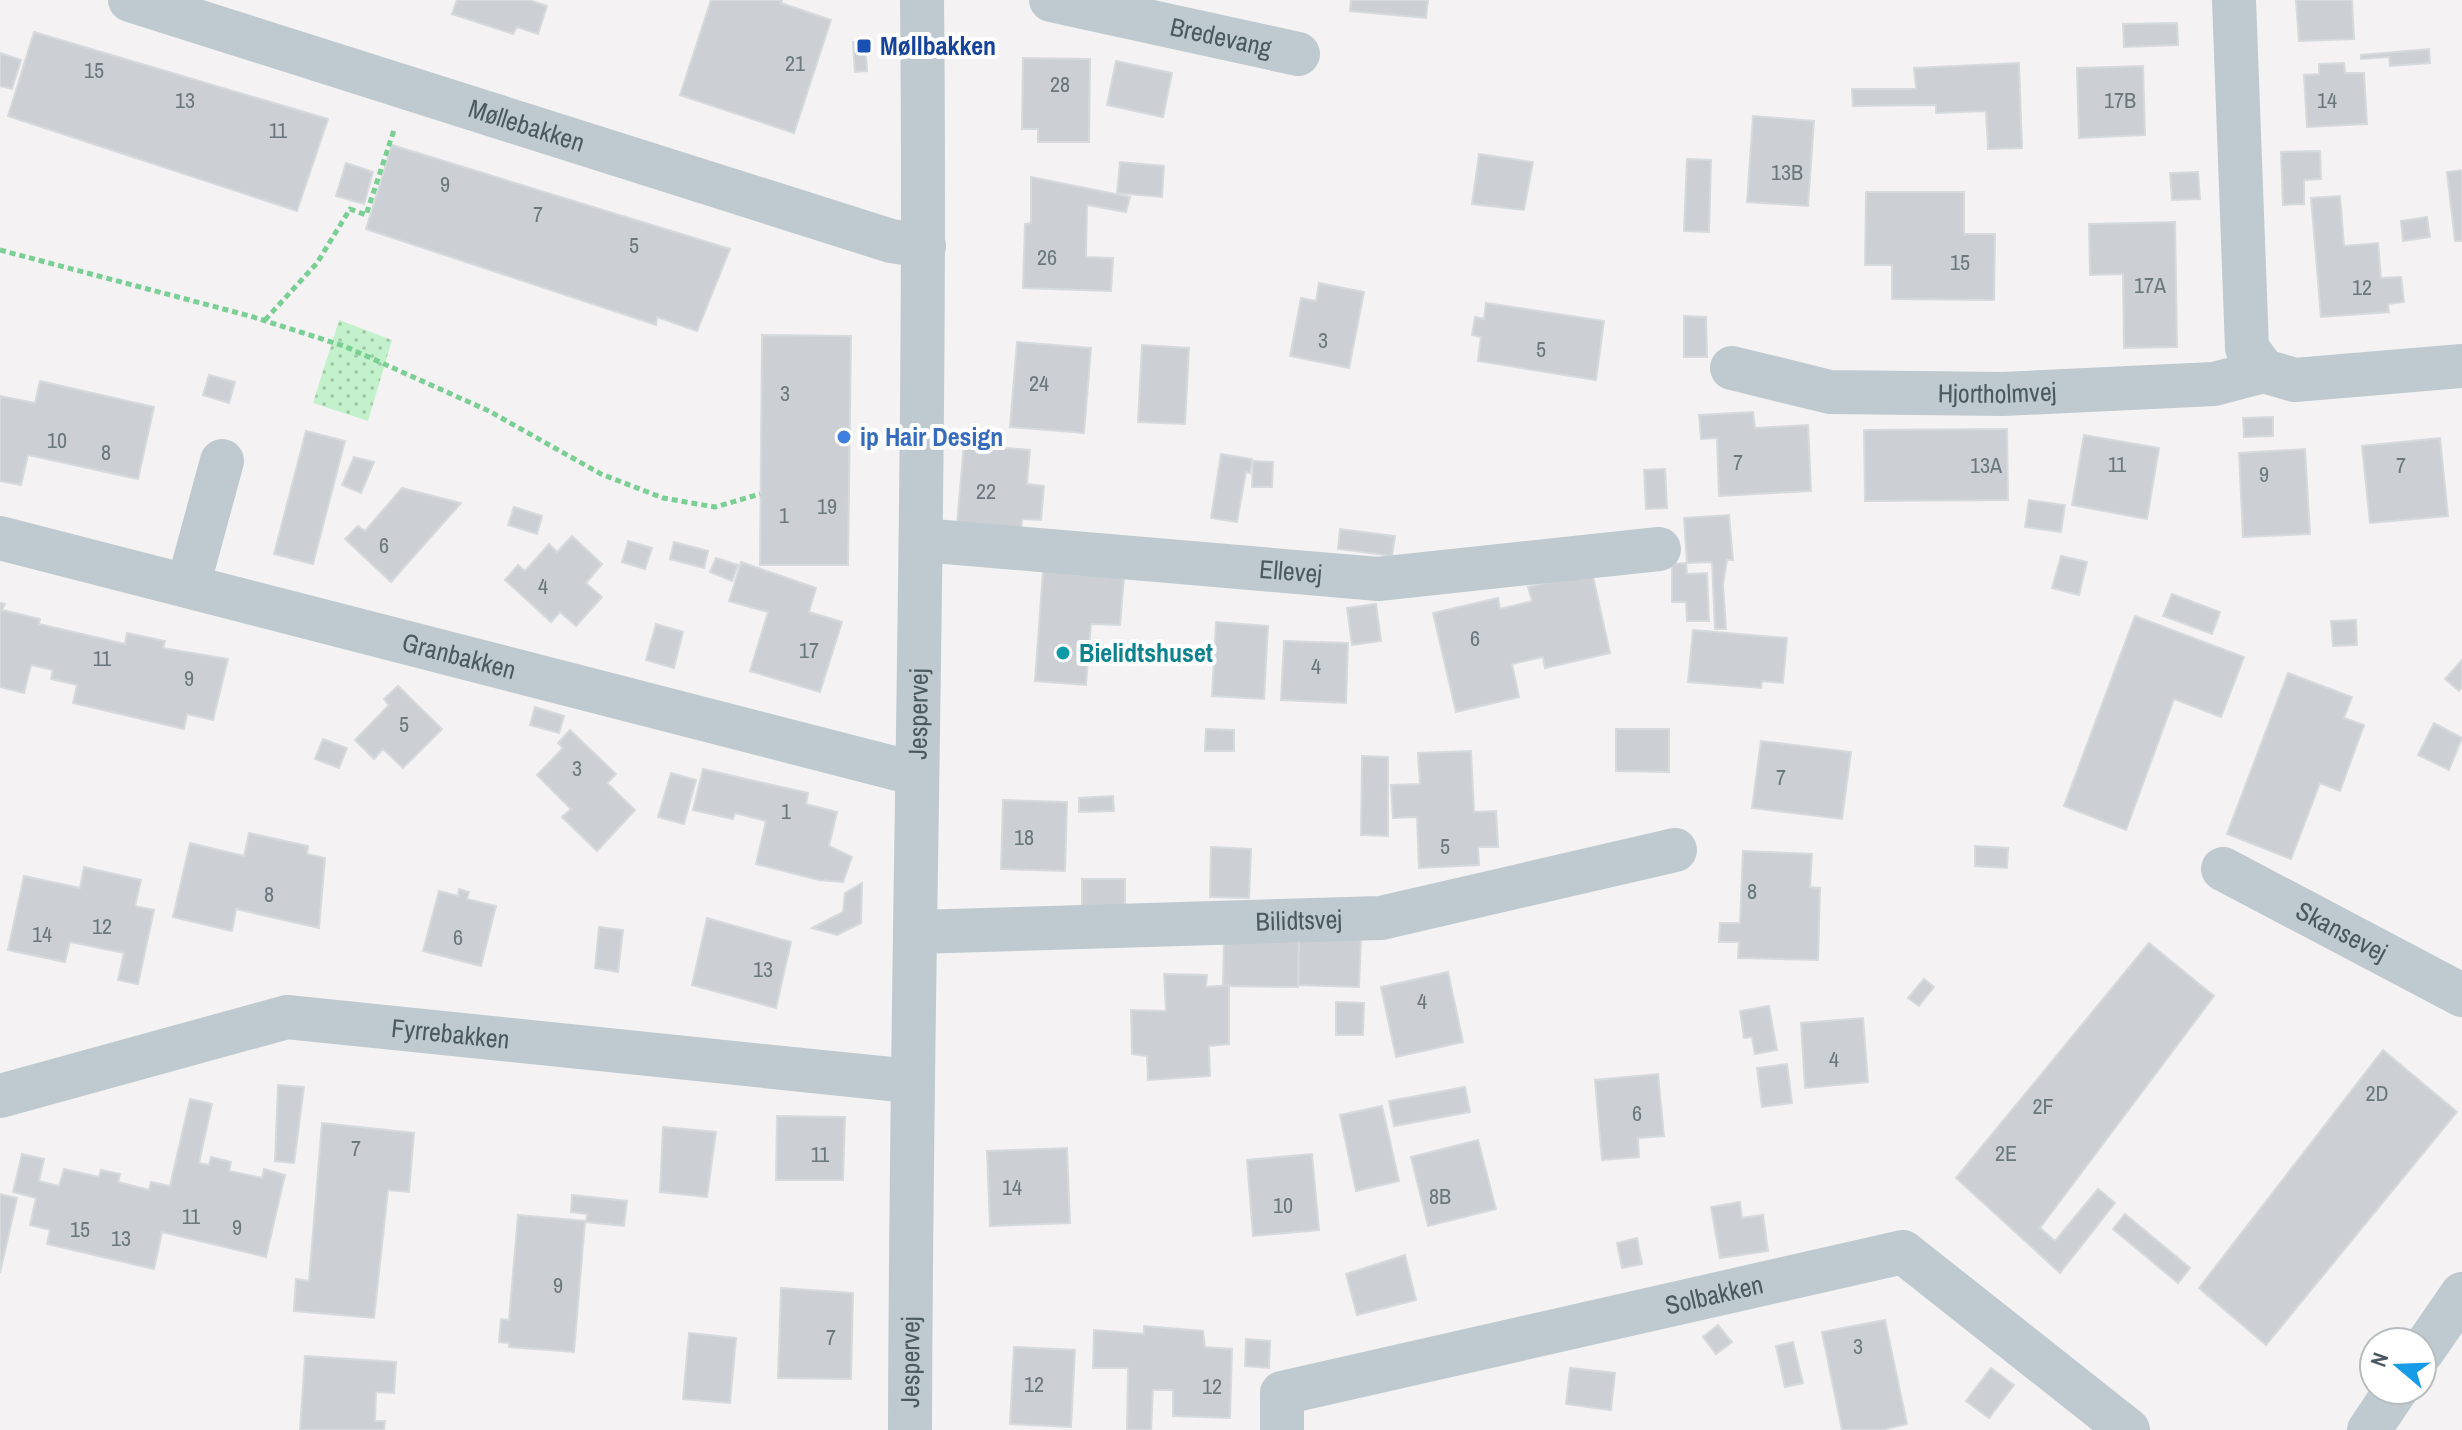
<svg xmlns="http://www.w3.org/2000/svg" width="2462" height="1430" font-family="'Archivo Narrow',sans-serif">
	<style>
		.park { fill: url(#park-dots) }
		.building { fill: #ccd0d4; stroke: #d6dadd; stroke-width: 2 }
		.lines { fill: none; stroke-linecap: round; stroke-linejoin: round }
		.path { stroke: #79cf94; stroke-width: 5; stroke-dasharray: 6 4; stroke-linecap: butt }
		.minor { stroke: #becacf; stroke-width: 44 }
		.transit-dot { fill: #1a4fb4; stroke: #fff; stroke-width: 3 }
		.shop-dot { fill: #3f7fe0; stroke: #fff; stroke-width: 3 }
		.culture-dot { fill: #0f9aa8; stroke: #fff; stroke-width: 3 }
		.labels { text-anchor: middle; stroke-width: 8; stroke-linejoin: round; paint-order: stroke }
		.number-label { font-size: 22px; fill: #6a787d }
		.street-label { font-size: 26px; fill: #4a5a60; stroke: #fff }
		.transit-label { font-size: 26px; font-weight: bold; fill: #164399; stroke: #fff; text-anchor: start }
		.shop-label { font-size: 26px; font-weight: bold; fill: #366cbe; stroke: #fff; text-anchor: start }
		.culture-label { font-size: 26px; font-weight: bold; fill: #0d838f; stroke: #fff; text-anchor: start }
	</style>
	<defs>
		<pattern id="park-dots" width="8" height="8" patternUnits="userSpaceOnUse" patternTransform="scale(2)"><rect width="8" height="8" fill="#c2f1cb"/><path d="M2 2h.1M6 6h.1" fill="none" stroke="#a0c6a8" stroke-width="1.8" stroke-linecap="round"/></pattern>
	</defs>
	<rect width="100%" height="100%" fill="#f4f2f3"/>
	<path class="park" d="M339,320L392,340L368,421L313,403Z"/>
	<g class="building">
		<path d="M457,0H529L547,6L538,34L517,27L513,34L452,14Z"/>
		<path d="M711,0H782L781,3L831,20L794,133L680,95Z"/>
		<path d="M1351,0H1428L1426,18L1350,11Z"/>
		<path d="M2296,0H2352L2354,39L2299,41Z"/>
		<path d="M2177,23L2178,45L2124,47L2123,24Z"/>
		<path d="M34,32L328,119L297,211L8,116Z"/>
		<path d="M853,42H865L867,71L855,72Z"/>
		<path d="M2429,49L2430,63L2390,66L2389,57L2361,59V55Z"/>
		<path d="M0,53L21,60L12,89L0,86Z"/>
		<path d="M1023,58L1090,59L1089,142H1038V129H1022Z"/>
		<path d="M1116,61L1172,73L1163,117L1107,105Z"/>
		<path d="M2019,63L2022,148L1988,149L1986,111L1936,113V105L1853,106L1852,89H1916L1914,68Z"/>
		<path d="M2344,63L2345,73H2364L2367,124L2307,127L2304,75L2319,74V64Z"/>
		<path d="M2143,66L2145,135L2079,138L2077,68Z"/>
		<path d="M1753,116L1814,121L1808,206L1747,202Z"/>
		<path d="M392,145L730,249L697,331L657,317L656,325L366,229Z"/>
		<path d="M2320,151L2321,179L2304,180V204L2283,205L2281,152Z"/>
		<path d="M1479,154L1533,162L1524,210L1472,204Z"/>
		<path d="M1687,159L1711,160L1709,232L1684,231Z"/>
		<path d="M1120,162L1164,166L1162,197L1117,193Z"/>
		<path d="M346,163L373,172L364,204L336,196Z"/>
		<path d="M2462,170V241H2455L2447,172Z"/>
		<path d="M2198,172L2200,199L2172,200L2170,173Z"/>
		<path d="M1031,177L1130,197L1126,212L1087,205L1086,257L1113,258L1111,291L1023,288L1025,224L1031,223Z"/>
		<path d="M1866,192H1964V234H1995L1994,300L1892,299V265H1865Z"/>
		<path d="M2340,196L2344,246L2378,243L2381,278L2401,277L2404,302L2388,304L2389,312L2321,317L2311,198Z"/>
		<path d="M2427,217L2430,237L2403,241L2401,221Z"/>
		<path d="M2175,222L2177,347L2124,348L2123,274L2090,275L2089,224Z"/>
		<path d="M1319,283L1364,292L1349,368L1290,356L1301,298L1316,301Z"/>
		<path d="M1486,303L1604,321L1596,380L1478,361L1481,337L1472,335L1475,317L1484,319Z"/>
		<path d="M1684,316L1706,317L1707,357H1684Z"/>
		<path d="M762,335L851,336L848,565H760Z"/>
		<path d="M1017,342L1091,348L1084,433L1010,427Z"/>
		<path d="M1142,345L1189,348L1185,424L1138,422Z"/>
		<path d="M209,375L235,382L229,403L203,395Z"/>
		<path d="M40,381L154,407L138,479L28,455L21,485L0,481V396L35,403Z"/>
		<path d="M1753,412L1755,428L1808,425L1811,491L1719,496L1717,438L1701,439L1699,415Z"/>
		<path d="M2273,417V436L2244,437L2243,418Z"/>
		<path d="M2007,429L2008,500L1865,501L1864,430Z"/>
		<path d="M306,431L345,441L313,564L274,554Z"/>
		<path d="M2084,435L2159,448L2147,519L2072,505Z"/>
		<path d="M2440,438L2448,516L2370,523L2362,446Z"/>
		<path d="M964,444L1030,450L1027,484L1044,486L1041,520L1022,519L1021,530L957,524Z"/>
		<path d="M2305,449L2310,534L2243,537L2239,453Z"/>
		<path d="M1221,454L1252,459L1250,473L1246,472L1237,522L1211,518Z"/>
		<path d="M354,457L374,462L361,493L342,485Z"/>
		<path d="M1253,461L1273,462L1272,487H1252Z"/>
		<path d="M1665,469L1667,508L1646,509L1644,470Z"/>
		<path d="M402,488L461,503L391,582L345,539L358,526L365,531Z"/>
		<path d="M2029,500L2065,505L2061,532L2025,527Z"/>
		<path d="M514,507L542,516L537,534L508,525Z"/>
		<path d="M1729,515L1733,560H1727L1723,585L1726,629H1715L1712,562L1687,563L1684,518Z"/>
		<path d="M1340,529L1395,536L1392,556L1338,549Z"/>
		<path d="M572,536L602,564L586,583L602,597L576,626L560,612L551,622L505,580L518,565L525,571L549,544L557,552Z"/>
		<path d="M628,541L652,548L645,569L622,562Z"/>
		<path d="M674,542L708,551L704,568L670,559Z"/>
		<path d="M2061,556L2087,562L2079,595L2052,588Z"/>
		<path d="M716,558L738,565L732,581L710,572Z"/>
		<path d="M741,562L816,588L809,612L842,622L820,692L750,671L768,612L729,601Z"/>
		<path d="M1686,563L1687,574L1707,573L1709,621H1687L1686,602H1672V564Z"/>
		<path d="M1043,571L1124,578L1120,625L1091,624L1086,685L1035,681Z"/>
		<path d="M1592,572L1610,653L1545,668L1543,657L1512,664L1519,697L1456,712L1433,613L1498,598L1500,609L1532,601L1528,587Z"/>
		<path d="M2172,594L2220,612L2212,634L2163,616Z"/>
		<path d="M0,603L5,604L2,610L40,619L39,624L125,644L127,633L165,641L163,648L228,659L213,720L187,714L184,729L73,703L77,685L51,679L53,670L31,665L24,693L0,687Z"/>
		<path d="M1376,604L1381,641L1352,645L1347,608Z"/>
		<path d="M2135,616L2244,657L2221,717L2174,699L2126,830L2064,806Z"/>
		<path d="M2356,620L2357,645L2333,646L2331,621Z"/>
		<path d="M1216,622L1268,626L1264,699L1212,696Z"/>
		<path d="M656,624L683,632L674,668L646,660Z"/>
		<path d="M1693,630L1787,638L1783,683L1762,681L1761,688L1688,682Z"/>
		<path d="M1284,641L1348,643L1346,703L1281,700Z"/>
		<path d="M2462,660V687L2459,691L2445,679Z"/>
		<path d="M2288,673L2352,697L2344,718L2364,725L2340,791L2320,783L2291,859L2227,834Z"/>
		<path d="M398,686L442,729L403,768L383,749L374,759L355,740L389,705L384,699Z"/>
		<path d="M535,707L564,716L559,733L530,725Z"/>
		<path d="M2434,723L2462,738L2449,770L2418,755Z"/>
		<path d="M1206,729L1234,730V751H1205Z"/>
		<path d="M1616,729H1669V772L1616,771Z"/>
		<path d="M570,730L616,774L607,783L635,810L597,851L562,817L571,809L537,775L563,748L558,743Z"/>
		<path d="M323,739L347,748L339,768L315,759Z"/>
		<path d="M1761,741L1851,752L1842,819L1752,808Z"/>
		<path d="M1471,751L1474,812L1496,811L1498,847H1478L1479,865L1419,868L1417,817L1393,818L1391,785L1420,784L1418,753Z"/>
		<path d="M1362,756L1388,757V836L1361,835Z"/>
		<path d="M703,769L808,793L806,804L837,812L829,846L852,857L843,882L819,880L756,864L766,821L735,813L733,819L693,810Z"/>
		<path d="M671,773L696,780L684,824L658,817Z"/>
		<path d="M1113,796L1114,811L1079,812V798Z"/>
		<path d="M1003,800L1067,802L1065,871L1001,869Z"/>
		<path d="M249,833L308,846L307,854L325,858L319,928L236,909L232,931L173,917L190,843L244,856Z"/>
		<path d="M1975,846L2008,848L2007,868L1975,866Z"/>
		<path d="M1211,847L1251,849L1249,898L1210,897Z"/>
		<path d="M1743,851L1812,854L1810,887L1820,888L1818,960L1738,958L1739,942H1719L1720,923H1740Z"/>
		<path d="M84,867L141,880L135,906L154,910L138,984L118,980L124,953L70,942L65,962L8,950L24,876L80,888Z"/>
		<rect x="1082" y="879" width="43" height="27"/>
		<path d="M862,883L861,923L837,935L812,928L843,912L845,893Z"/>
		<path d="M459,889L469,892L467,899L496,906L481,966L423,951L439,891L458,896Z"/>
		<path d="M707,918L791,942L776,1008L692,985Z"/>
		<path d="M599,927L623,930L618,972L595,968Z"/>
		<path d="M1299,937L1361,940L1359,987L1297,985Z"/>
		<path d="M1224,940L1299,942L1298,987L1223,986Z"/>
		<path d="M2149,943L2214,996L2040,1228L2055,1241L2098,1189L2115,1203L2060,1273L1956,1178Z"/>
		<path d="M1448,972L1463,1042L1396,1057L1381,987Z"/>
		<path d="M1164,974L1207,975L1206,987L1229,985V1044L1209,1046L1210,1076L1148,1080L1147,1056L1132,1054L1131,1010L1166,1011Z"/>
		<path d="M1924,979L1934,987L1919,1006L1908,998Z"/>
		<path d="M1336,1002L1364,1003L1363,1035H1336Z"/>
		<path d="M1769,1006L1777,1050L1755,1054L1752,1037L1744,1038L1740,1011Z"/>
		<path d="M1863,1018L1868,1082L1805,1088L1801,1023Z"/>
		<path d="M2383,1050L2457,1112L2266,1345L2199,1288Z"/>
		<path d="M1787,1064L1792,1103L1762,1107L1757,1068Z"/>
		<path d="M1658,1074L1664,1136L1638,1138L1639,1157L1602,1160L1595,1080Z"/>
		<path d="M278,1085L304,1087L294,1163L275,1161Z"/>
		<path d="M1465,1087L1470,1112L1394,1126L1389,1101Z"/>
		<path d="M190,1099L212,1104L199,1163L209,1165L211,1157L231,1162L229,1171L262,1178L264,1169L285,1175L266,1257L162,1232L154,1269L47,1244L50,1230L30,1225L36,1198L13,1192L22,1154L44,1159L39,1181L59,1186L64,1169L99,1177L101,1170L120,1174L118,1182L149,1190L151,1182L170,1186Z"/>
		<path d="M1382,1106L1399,1181L1356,1191L1340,1115Z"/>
		<path d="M777,1116L845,1117L843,1180H776Z"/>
		<path d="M322,1123L414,1133L409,1192L388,1190L374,1318L294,1311L296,1279L309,1281Z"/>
		<path d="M663,1127L716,1132L707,1197L660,1192Z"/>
		<path d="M1478,1140L1496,1209L1428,1226L1411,1157Z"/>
		<path d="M1067,1148L1070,1223L990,1226L987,1151Z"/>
		<path d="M1312,1154L1319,1230L1253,1236L1247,1160Z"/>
		<path d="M0,1194L17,1198L0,1273Z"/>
		<path d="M572,1195L627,1201L624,1226L586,1222L587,1214L571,1212Z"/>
		<path d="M1740,1202L1742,1218L1763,1215L1768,1251L1720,1258L1711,1207Z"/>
		<path d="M2125,1214L2190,1268L2178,1283L2113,1229Z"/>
		<path d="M518,1215L585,1221L574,1352L509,1347V1343L499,1342L501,1319L509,1320Z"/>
		<path d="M1637,1238L1642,1264L1622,1268L1617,1243Z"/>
		<path d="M1405,1255L1416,1300L1357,1315L1346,1274Z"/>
		<path d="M781,1288L853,1293L851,1379L778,1378Z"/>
		<path d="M1885,1320L1907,1424L1881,1430H1842L1822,1332Z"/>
		<path d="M1718,1325L1732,1342L1716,1354L1703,1337Z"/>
		<path d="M1144,1326L1203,1331L1205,1347L1232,1349L1230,1418L1173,1416V1390H1153L1151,1430H1127L1128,1368H1093L1094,1330L1144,1334Z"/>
		<path d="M689,1333L736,1338L730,1403L683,1399Z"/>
		<path d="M1246,1339L1270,1341L1269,1368L1245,1366Z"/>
		<path d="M1793,1342L1803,1383L1785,1387L1776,1346Z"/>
		<path d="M1014,1347L1075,1350L1071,1427L1010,1424Z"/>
		<path d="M305,1356L396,1362L394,1393L376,1392L375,1421H385L384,1430H300Z"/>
		<path d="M1570,1368L1615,1373L1611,1410L1566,1404Z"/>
		<path d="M1991,1368L2014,1385L1989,1418L1966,1401Z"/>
	</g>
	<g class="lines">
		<g class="path">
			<path d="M0,250L250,316L344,346L489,411L601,474L663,498L715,507L760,494"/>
			<path d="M265,320L317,263L350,209L366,215L394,130"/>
		</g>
		<g class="minor">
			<path id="s1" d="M130,0L891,241L924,246"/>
			<path id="s2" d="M1051,0L1298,54"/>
			<path d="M2234,0L2247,348L2264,371L2295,380L2462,366"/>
			<path id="s3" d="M1732,368L1830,392L2003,394L2214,384L2264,371"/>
			<path id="s4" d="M0,538L917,774"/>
			<path id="s5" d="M922,540L1378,579L1659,549"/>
			<path d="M188,586L222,461"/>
			<path id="s6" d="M2223,869L2462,995"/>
			<path id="s7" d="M915,932L1381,918L1675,850"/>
			<path id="s8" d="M0,1096L287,1017L910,1081"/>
			<path d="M2422,1352L2462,1294"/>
			<path id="s9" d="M910,1430C911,953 927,477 922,0"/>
			<path id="s10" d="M1282,1430V1393L1903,1252L2128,1430"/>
			<path d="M2369,1430L2396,1390"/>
		</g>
	</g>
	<rect class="transit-dot" x="856" y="38" width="16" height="16" rx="4"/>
	<circle class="shop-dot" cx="844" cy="437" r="8"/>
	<circle class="culture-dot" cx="1063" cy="653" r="8"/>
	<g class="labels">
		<g class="number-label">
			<text x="795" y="71">21</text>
			<text x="94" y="78">15</text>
			<text x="1060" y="92">28</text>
			<text x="185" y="108">13</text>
			<text x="2120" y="108">17B</text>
			<text x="2327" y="108">14</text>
			<text x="278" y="138">11</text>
			<text x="1787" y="180">13B</text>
			<text x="445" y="192">9</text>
			<text x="538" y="222">7</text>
			<text x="634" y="253">5</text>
			<text x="1047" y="265">26</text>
			<text x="1960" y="270">15</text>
			<text x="2150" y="293">17A</text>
			<text x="2362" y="295">12</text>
			<text x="1323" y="348">3</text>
			<text x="1541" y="357">5</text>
			<text x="1039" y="391">24</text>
			<text x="785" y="401">3</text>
			<text x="57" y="448">10</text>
			<text x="106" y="460">8</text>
			<text x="1738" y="470">7</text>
			<text x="2117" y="472">11</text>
			<text x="1986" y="473">13A</text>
			<text x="2401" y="473">7</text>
			<text x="2264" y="482">9</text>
			<text x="986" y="499">22</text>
			<text x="827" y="514">19</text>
			<text x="784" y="523">1</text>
			<text x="384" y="553">6</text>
			<text x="543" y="594">4</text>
			<text x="1475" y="646">6</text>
			<text x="809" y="658">17</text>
			<text x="102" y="666">11</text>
			<text x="1316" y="674">4</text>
			<text x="189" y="686">9</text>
			<text x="404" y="732">5</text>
			<text x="577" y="776">3</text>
			<text x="1781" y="785">7</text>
			<text x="786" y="819">1</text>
			<text x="1024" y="845">18</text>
			<text x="1445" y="854">5</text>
			<text x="1752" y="899">8</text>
			<text x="269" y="902">8</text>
			<text x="102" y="934">12</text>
			<text x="42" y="942">14</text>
			<text x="458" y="945">6</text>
			<text x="763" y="977">13</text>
			<text x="1422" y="1009">4</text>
			<text x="1834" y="1067">4</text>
			<text x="2377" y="1101">2D</text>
			<text x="2043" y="1114">2F</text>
			<text x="1637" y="1121">6</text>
			<text x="356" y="1156">7</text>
			<text x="2006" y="1161">2E</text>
			<text x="820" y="1162">11</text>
			<text x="1012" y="1195">14</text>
			<text x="1440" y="1204">8B</text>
			<text x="1283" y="1213">10</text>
			<text x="191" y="1224">11</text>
			<text x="237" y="1235">9</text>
			<text x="80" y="1237">15</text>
			<text x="121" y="1246">13</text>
			<text x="558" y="1293">9</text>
			<text x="831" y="1345">7</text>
			<text x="1858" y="1354">3</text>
			<text x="1034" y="1392">12</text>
			<text x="1212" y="1394">12</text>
		</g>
		<g class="street-label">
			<text dy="9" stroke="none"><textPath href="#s2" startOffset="174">Bredevang</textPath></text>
			<text dy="9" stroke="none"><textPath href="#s1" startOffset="416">Møllebakken</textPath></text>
			<text dy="9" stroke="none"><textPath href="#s3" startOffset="268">Hjortholmvej</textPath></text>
			<text dy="9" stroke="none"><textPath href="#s5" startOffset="370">Ellevej</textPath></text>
			<text dy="9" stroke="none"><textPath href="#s4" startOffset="474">Granbakken</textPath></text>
			<text dy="9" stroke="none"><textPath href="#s9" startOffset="716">Jespervej</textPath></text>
			<text dy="9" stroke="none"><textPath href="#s7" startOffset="384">Bilidtsvej</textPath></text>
			<text dy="9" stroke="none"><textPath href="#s6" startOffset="134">Skansevej</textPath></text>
			<text dy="9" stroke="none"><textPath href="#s8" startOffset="462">Fyrrebakken</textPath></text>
			<text dy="9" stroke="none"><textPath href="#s10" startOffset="480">Solbakken</textPath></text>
			<text dy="9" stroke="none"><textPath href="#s9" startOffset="68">Jespervej</textPath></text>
		</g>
		<g class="transit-label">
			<text x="880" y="55">Møllbakken</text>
		</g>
		<g class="shop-label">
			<text x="860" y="446">ip Hair Design</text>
		</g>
		<g class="culture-label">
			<text x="1079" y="662">Bielidtshuset</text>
		</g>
	</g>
	<g transform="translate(2398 1366) rotate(289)"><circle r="38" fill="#ffffff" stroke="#b7bdbf" stroke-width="2"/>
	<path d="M0-6L14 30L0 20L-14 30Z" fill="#199ce7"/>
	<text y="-12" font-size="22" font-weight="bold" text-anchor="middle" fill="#4a5a60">N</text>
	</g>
</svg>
